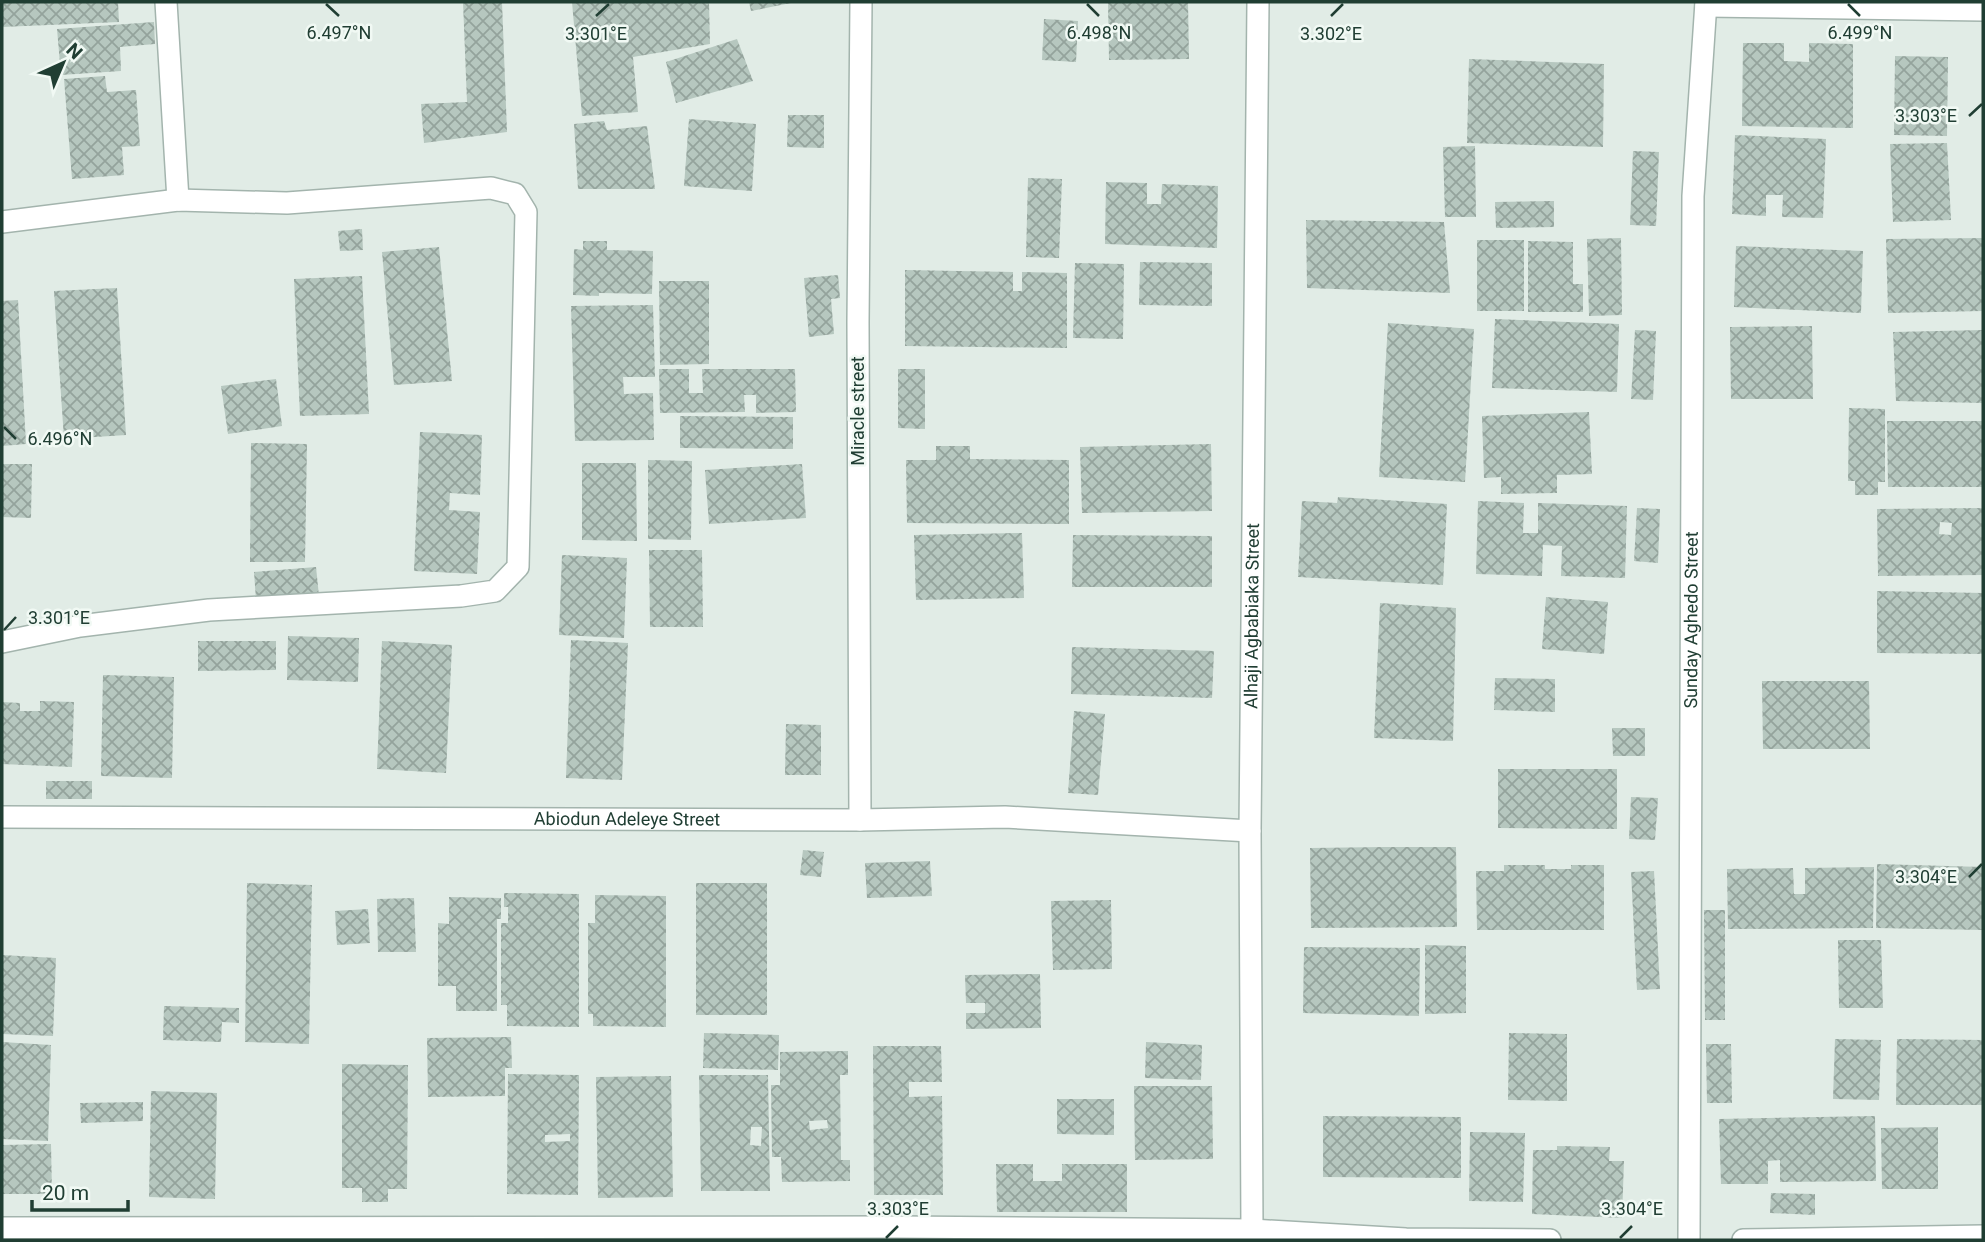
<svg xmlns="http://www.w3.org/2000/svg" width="1985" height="1242" font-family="Roboto,sans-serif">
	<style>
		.building { fill: url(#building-cross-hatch); fill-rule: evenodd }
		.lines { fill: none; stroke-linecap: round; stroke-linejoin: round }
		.street-casing { stroke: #a3b4ad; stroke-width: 24 }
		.street { stroke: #fff; stroke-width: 21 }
		.ticks { fill: none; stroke: #203e33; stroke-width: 2.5 }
		.labels { text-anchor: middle; stroke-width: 5; stroke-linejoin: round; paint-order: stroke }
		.street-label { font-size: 18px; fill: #203e33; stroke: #f1f9f4 }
		.ticks-label { font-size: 18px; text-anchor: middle; fill: #203e33; stroke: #f1f9f4; stroke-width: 5; stroke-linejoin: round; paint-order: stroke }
	</style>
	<defs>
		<pattern id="building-cross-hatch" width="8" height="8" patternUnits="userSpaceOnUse" patternTransform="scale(1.75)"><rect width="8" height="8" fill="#b6c7bf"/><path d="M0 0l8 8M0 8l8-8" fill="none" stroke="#94a39c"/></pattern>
	</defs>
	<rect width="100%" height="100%" fill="#e1ece6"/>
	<g class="building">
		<path d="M2,2H118L119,22L2,27Z"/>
		<path d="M463,2H502L507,132L424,143L421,104L467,102Z"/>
		<path d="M572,2H709L710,44L633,57L638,112L582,116Z"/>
		<path d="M749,2H791V3L751,11Z"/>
		<path d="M1108,2H1188L1189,59L1109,60Z"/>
		<path d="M1044,19L1078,21L1076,62L1042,60Z"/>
		<path d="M154,22L155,44L120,47L121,71L61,75L57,29Z"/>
		<path d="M737,39L753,81L676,103L666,62Z"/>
		<path d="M1743,43H1784V61L1809,62V43L1853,44V128L1742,126Z"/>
		<path d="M1895,56L1948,57L1947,136L1894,135Z"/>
		<path d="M1469,59L1604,64L1603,147L1467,143Z"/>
		<path d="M105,76L107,92L136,90L140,146L122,147L124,175L72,179L64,79Z"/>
		<path d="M788,115H824V148L787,147Z"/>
		<path d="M689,119L756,124L752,191L684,186Z"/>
		<path d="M604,121L607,130L647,126L655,189H578L574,124Z"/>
		<path d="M1735,135L1826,139L1823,218L1782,217L1783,195H1766V216L1732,214Z"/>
		<path d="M1947,143L1951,220L1893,222L1890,144Z"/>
		<path d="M1475,146L1476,217H1445L1443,147Z"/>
		<path d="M1633,151L1659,152L1656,226L1630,225Z"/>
		<path d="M1028,178L1062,179L1059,258L1026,257Z"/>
		<path d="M1106,182L1147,183V204H1161L1162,184L1218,186L1217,248L1105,244Z"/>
		<path d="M1554,201V227L1496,228L1495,202Z"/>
		<path d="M1306,220L1444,222L1450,293L1307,288Z"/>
		<path d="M362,229L363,250L340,251L338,231Z"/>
		<path d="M1621,238L1622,315L1589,316L1587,239Z"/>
		<path d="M1983,238V311L1888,313L1886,239Z"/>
		<rect x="1477" y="240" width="47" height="71"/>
		<path d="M583,241H607V250L653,251L652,294L599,293V296L573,295L574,249L583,250Z"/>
		<path d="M1528,241L1573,242V284H1583V312H1528Z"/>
		<path d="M1736,246L1863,251L1861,313L1734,307Z"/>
		<path d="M439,247L452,381L394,385L382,252Z"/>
		<path d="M1140,262L1212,263V306L1139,305Z"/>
		<path d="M1075,263L1124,264L1123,339L1073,338Z"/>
		<path d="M905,270L1013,272V291H1022V272L1067,273V348L905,346Z"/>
		<path d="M838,275L840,298L831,299L834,334L809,337L804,278Z"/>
		<path d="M362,276L369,414L300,416L294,279Z"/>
		<path d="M659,281H709V364L660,365Z"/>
		<path d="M117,288L126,435L64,439L54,291Z"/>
		<path d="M18,300L26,444L2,446V301Z"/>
		<path d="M653,305L655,377H623L624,394L653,393L654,440L575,441L571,306Z"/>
		<path d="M1495,319L1619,324L1617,392L1492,388Z"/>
		<path d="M1388,323L1474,329L1465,482L1379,477Z"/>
		<path d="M1812,326L1813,399H1731L1730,327Z"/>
		<path d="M1635,330L1656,331L1653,400L1631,399Z"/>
		<path d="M1983,330V403L1896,401L1893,332Z"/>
		<path d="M659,369H689V393H703L702,369H795L796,412L756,413V395H744L745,412L660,413Z"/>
		<path d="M898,369H925V429L898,428Z"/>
		<path d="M276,379L282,426L228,434L221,386Z"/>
		<path d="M1849,408L1885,409V482H1878V495H1855V481H1848Z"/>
		<path d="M1589,412L1592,474L1557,475V493L1501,494V477L1484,478L1482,416Z"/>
		<path d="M680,416L793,417V449L680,448Z"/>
		<path d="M1887,421H1983V487H1888Z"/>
		<path d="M420,432L482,435L480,495L450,493L449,510L480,512L477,574L414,571Z"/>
		<path d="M251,443L307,444L305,562H250Z"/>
		<path d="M1211,444L1212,511L1082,513L1080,447Z"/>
		<path d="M936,446H970V459L1069,460V524L907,523L906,460H936Z"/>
		<path d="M648,460L692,461L691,540L648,539Z"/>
		<path d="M582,463H636L637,541L582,540Z"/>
		<path d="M2,464H32L31,518L2,517Z"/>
		<path d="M802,464L806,518L709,524L705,470Z"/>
		<path d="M1338,497L1447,504L1443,585L1298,577L1302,501L1337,503Z"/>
		<path d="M1478,501L1524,503L1523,533H1538V503L1627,506L1625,578L1561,576L1562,546L1543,545L1542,576L1476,574Z"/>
		<path d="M1637,508L1660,509L1658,563L1634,561Z"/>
		<path d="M1983,508V575L1878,576L1877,509ZM1940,522L1952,523L1951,535L1939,534Z"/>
		<path d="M1022,533L1024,598L916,600L914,535Z"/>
		<path d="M1073,535L1212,536V587H1072Z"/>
		<path d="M649,550H702L703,627H650Z"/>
		<path d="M562,555L627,558L624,638L559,635Z"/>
		<path d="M316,567L319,596L256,600L254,572Z"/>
		<path d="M1877,591L1983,593V654L1877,653Z"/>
		<path d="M1546,597L1608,602L1604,654L1542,649Z"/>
		<path d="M1380,603L1456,608L1453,741L1374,738Z"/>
		<path d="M288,636L359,638L358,682L287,680Z"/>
		<path d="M571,640L628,643L622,780L566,778Z"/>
		<path d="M198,641H276V670L198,671Z"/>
		<path d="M382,641L452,645L446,773L377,769Z"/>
		<path d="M1072,647L1214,651L1212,698L1071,694Z"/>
		<path d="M103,675L174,677L172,778L101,776Z"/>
		<path d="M1495,678L1555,679V712L1494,710Z"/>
		<path d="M1762,681H1869L1870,749H1763Z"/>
		<path d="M40,701L74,702L72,767L2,764V702L20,703V711H40Z"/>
		<path d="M1074,711L1105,714L1098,795L1068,793Z"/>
		<path d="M786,724L821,725V775H785Z"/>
		<path d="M1612,728H1645V756H1613Z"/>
		<path d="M1498,769H1617V829L1498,828Z"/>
		<rect x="46" y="781" width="46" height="18"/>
		<path d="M1631,797L1658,798L1655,840L1629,839Z"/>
		<path d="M1383,847H1456L1457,927L1311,928L1310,848Z"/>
		<path d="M803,850L824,852L821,877L800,875Z"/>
		<path d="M930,861L932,896L867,898L865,863Z"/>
		<path d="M1877,864L1983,867V930L1876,928Z"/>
		<path d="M1504,865H1545V869H1571V865H1604V930H1477L1476,871H1504Z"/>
		<path d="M1874,867L1873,928L1728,929L1727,869L1793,868L1794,894H1805V868Z"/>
		<path d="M1654,871L1660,989L1637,990L1631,872Z"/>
		<path d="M247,883L312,885L309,1044L245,1042Z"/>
		<rect x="696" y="883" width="71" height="132"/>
		<path d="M504,893L579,894V1027L507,1026V1005H501V923H508V907H504Z"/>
		<path d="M595,895L666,896V1027L593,1026V1014H588V923H595Z"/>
		<path d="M449,897L501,898V919H497V1011H456V986H438V923L449,924Z"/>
		<path d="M414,898L416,952H378L377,899Z"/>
		<path d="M1111,900L1112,969L1053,970L1051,901Z"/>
		<path d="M368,909L370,943L337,945L335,911Z"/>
		<path d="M1704,910H1725V1020H1705Z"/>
		<path d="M1838,940H1881L1883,1008H1839Z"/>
		<path d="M1425,945L1466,946V1013L1425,1014Z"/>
		<path d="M1304,947L1420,948L1419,1016L1303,1013Z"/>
		<path d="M2,955L56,958L53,1036L2,1034Z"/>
		<path d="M1040,974L1041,1028L966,1029V1013H985V1003H966L965,975Z"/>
		<path d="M164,1006L239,1008V1023L222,1022L221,1042L163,1040Z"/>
		<path d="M704,1033L779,1035L778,1070L703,1068Z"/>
		<path d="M1509,1033L1567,1034V1101L1508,1100Z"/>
		<path d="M511,1037L512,1068H505V1096L428,1097L427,1038Z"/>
		<path d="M1835,1039L1881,1040L1879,1100L1833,1099Z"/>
		<path d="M1897,1039L1983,1040V1105H1896Z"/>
		<path d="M2,1042L51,1045L48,1141L2,1139Z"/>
		<path d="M1146,1042L1202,1045L1201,1080L1145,1078Z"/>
		<path d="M1706,1044H1731L1732,1103H1707Z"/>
		<path d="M873,1046H941L942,1082H909V1097L942,1096L943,1195H874Z"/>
		<path d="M848,1051V1075H840L841,1160H850V1181L782,1182L781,1157H772L771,1085H780V1052ZM827,1120L828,1128L810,1130L809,1121Z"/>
		<path d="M342,1064L408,1065L407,1189H388V1202H362V1188H342Z"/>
		<path d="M508,1074L579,1075L578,1195L507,1194ZM570,1134V1141L545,1142V1135Z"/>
		<path d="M699,1075H768L770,1191H701ZM751,1127H762L761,1146L750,1145Z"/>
		<path d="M671,1076L673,1197L598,1198L596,1077Z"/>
		<path d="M1134,1086H1212L1213,1159L1135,1160Z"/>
		<path d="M151,1091L217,1093L215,1199L149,1197Z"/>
		<path d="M1057,1099H1114V1135L1057,1134Z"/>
		<path d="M143,1102V1121L81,1123L80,1103Z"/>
		<path d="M1323,1116L1461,1117V1178L1323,1177Z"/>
		<path d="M1875,1116L1876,1181L1780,1182V1160L1768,1161V1184H1721L1719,1119Z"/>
		<path d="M1938,1127V1189H1882L1881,1128Z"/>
		<path d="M1470,1132L1525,1133L1523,1202L1469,1201Z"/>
		<path d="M51,1144L52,1194H2V1145Z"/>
		<path d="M1557,1146L1610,1147L1609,1161H1624L1622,1218L1532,1214L1533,1150H1557Z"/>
		<path d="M996,1164H1033V1181H1062V1164H1127V1212H997Z"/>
		<path d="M1771,1193L1815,1194V1215L1770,1213Z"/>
	</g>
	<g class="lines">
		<g class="street-casing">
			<g id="street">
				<path d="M166,2L178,200"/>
				<path d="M1706,6L1983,10"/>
				<path d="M2,222L178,200L287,203L491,188L515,194L526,212L518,567L495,591L461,596L209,610L80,626L2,642"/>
				<path id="s1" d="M2,817L860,820L1005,817L1250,831"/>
				<path d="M860,820L858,322L861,2"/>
				<path d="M2,1228L897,1227L1252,1230L1406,1239L1550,1240"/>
				<path id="s2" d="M1252,1230L1250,831L1258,2"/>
				<path id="s3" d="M1689,1240L1693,196L1706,2"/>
				<path d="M1743,1240L1983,1236"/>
			</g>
		</g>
		<use href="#street" class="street"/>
	</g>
	<path class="ticks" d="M326,4L339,16M1087,4L1099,16M1848,4L1860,16M596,16L609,4M1331,16L1343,4M1969,116L1982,104M4,427L16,439M4,630L16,617M1969,877L1982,864M886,1238L898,1226M1620,1238L1632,1226"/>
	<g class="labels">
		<g class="street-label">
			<text transform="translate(858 411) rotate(-90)" y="6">Miracle street</text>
			<text dy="6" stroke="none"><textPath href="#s2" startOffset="614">Alhaji Agbabiaka Street</textPath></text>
			<text dy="6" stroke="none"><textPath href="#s3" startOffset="620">Sunday Aghedo Street</textPath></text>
			<text dy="6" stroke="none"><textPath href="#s1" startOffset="625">Abiodun Adeleye Street</textPath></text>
		</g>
	</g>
	<g class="ticks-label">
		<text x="1860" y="39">6.499°N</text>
		<text x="339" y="39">6.497°N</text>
		<text x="1099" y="39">6.498°N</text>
		<text x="596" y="40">3.301°E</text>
		<text x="1331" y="40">3.302°E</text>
		<text x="1926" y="122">3.303°E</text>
		<text x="60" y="445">6.496°N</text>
		<text x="59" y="624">3.301°E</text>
		<text x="1926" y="883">3.304°E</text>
		<text x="898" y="1215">3.303°E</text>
		<text x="1632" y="1215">3.304°E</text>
	</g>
	<rect width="1985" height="1242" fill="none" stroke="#203e33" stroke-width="7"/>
	<g transform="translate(63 63) rotate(44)" stroke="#f1f9f4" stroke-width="5" paint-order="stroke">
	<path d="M0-5L12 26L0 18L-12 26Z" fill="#203e33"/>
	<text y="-10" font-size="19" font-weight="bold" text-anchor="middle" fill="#203e33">N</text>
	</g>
	<path d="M32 1200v10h96v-10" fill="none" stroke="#203e33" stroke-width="3.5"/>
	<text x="42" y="1200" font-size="21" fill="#203e33" stroke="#f1f9f4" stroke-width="5" paint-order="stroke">20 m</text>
</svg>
